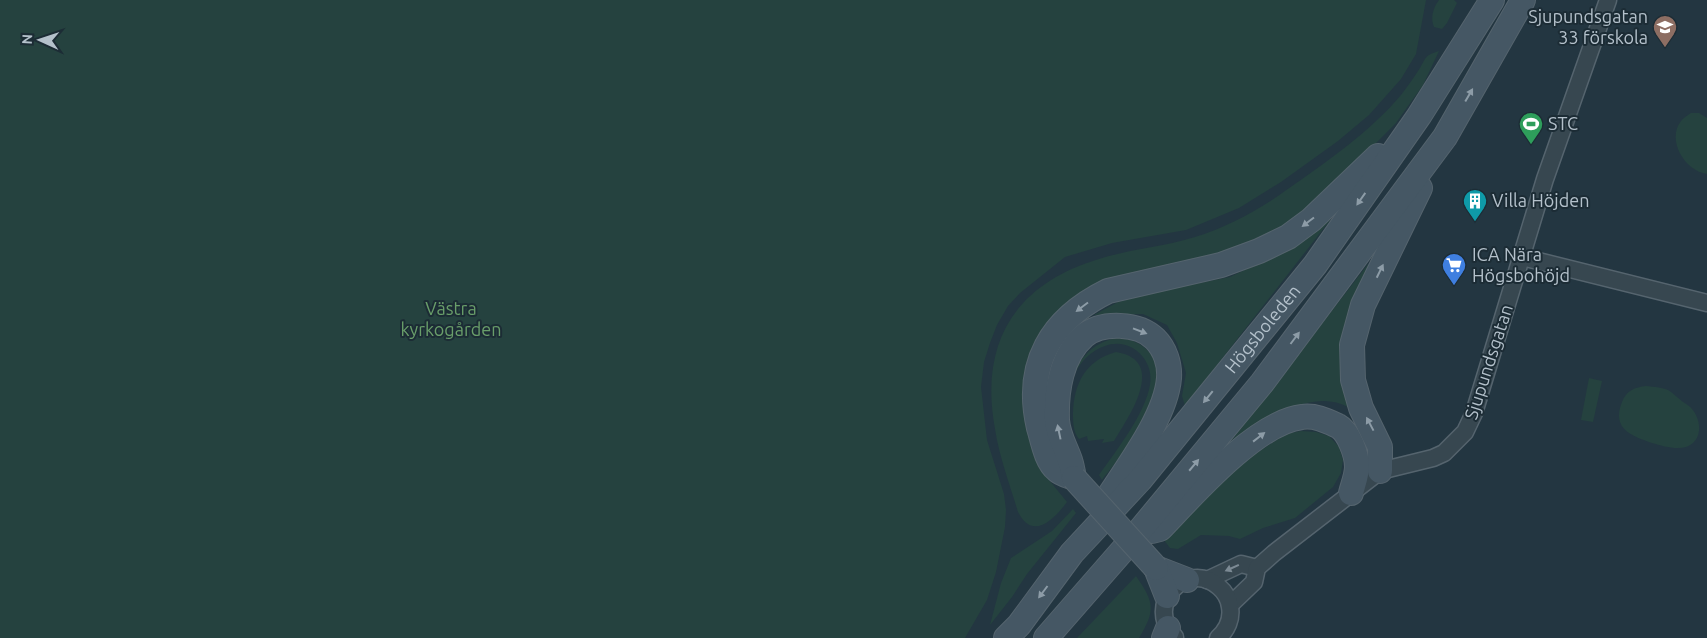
<svg xmlns="http://www.w3.org/2000/svg" width="1707" height="638" font-family="Ubuntu,sans-serif">
	<style>
		.green { fill: #25423f }
		.lines { fill: none; stroke-linecap: round; stroke-linejoin: round }
		.street-casing { stroke: #55646e; stroke-width: 19 }
		.secondary-casing { stroke: #55646e; stroke-width: 26 }
		.street { stroke: #374750; stroke-width: 16 }
		.secondary { stroke: #455764; stroke-width: 24 }
		.secondary-bridge-casing { stroke: #55646e; stroke-width: 26; stroke-linecap: butt }
		.secondary-bridge { stroke: #455764; stroke-width: 24 }
		.oneway { fill: #8d9ca7 }
		.oneway2 { fill: #7c8a94 }
		.labels { text-anchor: middle; stroke-width: 4; stroke-linejoin: round; paint-order: stroke }
		.poi-label { font-size: 18px; fill: #b4c1cb; stroke: #1c2c35; text-anchor: start }
		.park-label { font-size: 18px; fill: #699e6a; stroke: #1c2c35 }
		.street-label { font-size: 18px; fill: #b4c1cb; stroke: #1c2c35 }
	</style>
	<rect width="100%" height="100%" fill="#233641"/>
	<g class="green">
		<path d="M0,0H1426L1416,54L1401,79L1369,115L1338,141L1281,182L1239,208L1186,230L1112,243L1065,257L1020,293L1008,306L997,325L990,343L984,362L981,387L987,440L1004,494L1006,510L1005,527L996,572L987,600L965,638H0Z"/>
		<path d="M1439,0H1454L1457,3L1447,23L1442,29L1434,27C1430,18 1433,8 1439,0Z"/>
		<path d="M1439,51L1423,85L1396,123L1323,196L1280,230L1209,259L1114,279L1091,287L1072,299L1052,318L1042,333L1025,377L1023,398L1031,444L1039,464L1049,480L1067,502C1055,518 1033,542 1018,512C1010,485 999,456 995,429C979,343 1015,284 1099,259C1130,249 1163,247 1195,237C1227,227 1257,211 1285,191C1325,163 1369,133 1401,95C1407,87 1413,79 1418,71C1422,66 1424,58 1429,55C1432,53 1436,52 1439,51Z"/>
		<path d="M1691,113H1699L1707,118V174C1685,171 1666,140 1681,121C1683,118 1687,116 1691,113Z"/>
		<path d="M1331,219L1185,406L1182,396L1186,373L1177,343L1167,325L1143,314L1094,315L1118,302L1168,289L1230,277L1286,250Z"/>
		<path d="M1368,264C1368,267 1369,269 1369,272C1368,279 1358,293 1355,300C1332,345 1336,375 1360,418C1354,413 1348,406 1341,404C1301,391 1263,425 1234,447L1229,444Z"/>
		<path d="M1115,338C1128,338 1140,342 1149,352C1180,386 1123,453 1102,480L1099,475C1116,451 1145,414 1150,385C1155,360 1130,336 1105,346C1090,351 1082,361 1074,374L1073,371C1086,353 1093,344 1115,338Z"/>
		<path d="M1116,352C1168,360 1129,417 1114,441L1102,443L1104,439L1088,441L1087,436L1079,439C1073,432 1073,422 1073,413C1074,383 1086,360 1116,352Z"/>
		<path d="M1589,378L1602,381L1593,422L1581,420Z"/>
		<path d="M1646,386C1653,387 1665,387 1671,392C1675,395 1679,399 1683,402C1686,404 1690,406 1692,409C1702,421 1703,441 1686,447C1676,450 1662,446 1652,443C1632,436 1611,429 1622,402C1626,391 1635,387 1646,386Z"/>
		<path d="M1301,431L1316,432L1329,436L1339,447L1343,460L1341,473L1333,487L1295,518L1263,528L1240,539L1229,536L1201,535L1178,549L1170,548L1164,540L1166,536L1209,493L1247,459L1286,434Z"/>
		<path d="M1073,509L1076,513L1027,574L1012,597L990,625L1001,583L1011,558L1052,531Z"/>
		<path d="M1136,576C1154,602 1156,610 1139,638H1077Z"/>
	</g>
	<g class="lines">
		<g class="street-casing">
			<g id="street">
				<path d="M1522,257L1707,303"/>
				<path d="M1207,580L1241,564L1257,568"/>
				<path d="M1230,605L1254,582L1257,568L1274,553L1380,471L1433,458L1444,453L1465,432L1474,413L1545,179L1608,0"/>
				<path d="M1175,637C1143,605 1187,558 1219,587C1225,592 1229,599 1230,607C1232,619 1227,630 1218,638"/>
			</g>
		</g>
		<g class="secondary-casing">
			<g id="secondary">
				<path d="M1380,471V447L1361,408L1353,380L1352,345L1363,305L1420,188"/>
				<path d="M1074,478C1069,476 1061,474 1057,470C1046,461 1043,441 1039,428C1024,364 1051,319 1108,291L1221,265L1259,251L1288,237L1311,220L1378,156"/>
				<path d="M1074,478C1073,472 1072,466 1070,460C1065,446 1058,435 1057,420C1056,391 1061,356 1084,336C1102,321 1139,323 1155,339C1165,349 1170,364 1169,378C1166,418 1125,470 1103,505"/>
				<path d="M1152,531L1160,529C1191,497 1256,422 1302,417C1315,415 1327,421 1338,426C1349,432 1357,455 1357,467C1357,475 1353,485 1351,493"/>
				<path d="M1156,568L1187,580"/>
				<path d="M1156,568L1167,596"/>
				<path id="s1" d="M1006,638L1019,625L1072,553L1140,480L1315,265L1419,116L1492,0"/>
				<path d="M1046,638L1136,535L1262,383L1445,137L1523,0"/>
				<path d="M1164,638L1168,628"/>
			</g>
		</g>
		<use href="#street" class="street"/>
		<use href="#secondary" class="secondary"/>
		<g class="secondary-bridge-casing">
			<path id="secondary-bridge" d="M1074,478L1156,568"/>
		</g>
		<use href="#secondary-bridge" class="secondary-bridge"/>
	</g>
	<defs><path id="oneway-solid" d="M-6-.8H1V-3.2L6.5 0L1 3.2V.8H-6Z" transform="scale(1.25)"/></defs>
	<g class="oneway">
		<use href="#oneway-solid" transform="translate(1469 95) rotate(-60)"/>
		<use href="#oneway-solid" transform="translate(1361 199) rotate(125)"/>
		<use href="#oneway-solid" transform="translate(1308 222) rotate(143)"/>
		<use href="#oneway-solid" transform="translate(1380 271) rotate(-64)"/>
		<use href="#oneway-solid" transform="translate(1082 307) rotate(143)"/>
		<use href="#oneway-solid" transform="translate(1140 331) rotate(21)"/>
		<use href="#oneway-solid" transform="translate(1295 338) rotate(-53)"/>
		<use href="#oneway-solid" transform="translate(1208 397) rotate(129)"/>
		<use href="#oneway-solid" transform="translate(1370 424) rotate(-118)"/>
		<use href="#oneway-solid" transform="translate(1059 432) rotate(-102)"/>
		<use href="#oneway-solid" transform="translate(1259 437) rotate(-38)"/>
		<use href="#oneway-solid" transform="translate(1194 465) rotate(-50)"/>
		<use href="#oneway-solid" transform="translate(1043 592) rotate(127)"/>
	</g>
	<use class="oneway2" href="#oneway-solid" transform="translate(1232 568) rotate(156)"/>
	<defs>
		<g id="school-pin" transform="scale(1.25)"><path d="M0 17L-7.5 6A9.5 9.5 0 1 1 7.5 6Z" fill="#8d6e63" stroke="#1c2c35"/><path d="M0-5L7-2L0 1L-7-2ZM-4 1L0 2.5L4 1V4Q0 6-4 4Z" fill="#fff"/></g>
		<g id="stadium-pin" transform="scale(1.25)"><path d="M0 17L-7.5 6A9.5 9.5 0 1 1 7.5 6Z" fill="#2e9e5b" stroke="#1c2c35"/><path d="M0-5a6.5 5 0 1 0 0 10a6.5 5 0 1 0 0-10ZM-3.5-1.8h7v3.6h-7Z" fill="#fff"/></g>
		<g id="building-pin" transform="scale(1.25)"><path d="M0 17L-7.5 6A9.5 9.5 0 1 1 7.5 6Z" fill="#0f9aa8" stroke="#1c2c35"/><path d="M-4-6H4V6H1V3H-1V6H-4ZM-2.5-4.3h1.7v1.8h-1.7ZM.8-4.3h1.7v1.8H.8ZM-2.5-1h1.7V.8h-1.7ZM.8-1h1.7V.8H.8Z" fill="#fff"/></g>
		<g id="supermarket-pin" transform="scale(1.25)"><path d="M0 17L-7.5 6A9.5 9.5 0 1 1 7.5 6Z" fill="#3f7fe0" stroke="#1c2c35"/><path d="M-6-5.5h2.5l.6 2H6L4.5 2H-2.5L-4.4-4H-6ZM-1.5 3.2a1.3 1.3 0 1 0 .1 0ZM3 3.2a1.3 1.3 0 1 0 .1 0Z" fill="#fff"/></g>
	</defs>
	<g fill-rule="evenodd">
		<use href="#school-pin" x="1665" y="27"/>
		<use href="#stadium-pin" x="1531" y="124"/>
		<use href="#building-pin" x="1475" y="201"/>
		<use href="#supermarket-pin" x="1454" y="265"/>
	</g>
	<g class="labels">
		<g class="poi-label">
			<text x="1648" y="23" text-anchor="end">Sjupundsgatan<tspan x="1648" dy="21">33 förskola</tspan></text>
			<text x="1548" y="130">STC</text>
			<text x="1492" y="207">Villa Höjden</text>
			<text x="1472" y="261">ICA Nära<tspan x="1472" dy="21">Högsbohöjd</tspan></text>
		</g>
		<g class="park-label">
			<text x="451" y="315">Västra<tspan x="451" dy="21">kyrkogården</tspan></text>
		</g>
		<g class="street-label">
			<text dy="6" stroke="none"><textPath href="#s1" startOffset="402">Högsboleden</textPath></text>
			<text transform="translate(1489 362) rotate(-72)" y="6">Sjupundsgatan</text>
		</g>
	</g>
	<g transform="translate(40 40) rotate(273)" stroke="#1c2c35" stroke-width="4" paint-order="stroke">
	<path d="M0-4L9 19L0 12L-9 19Z" fill="#b4c1cb"/>
	<text y="-8" font-size="14" font-weight="bold" text-anchor="middle" fill="#b4c1cb">N</text>
	</g>
</svg>
